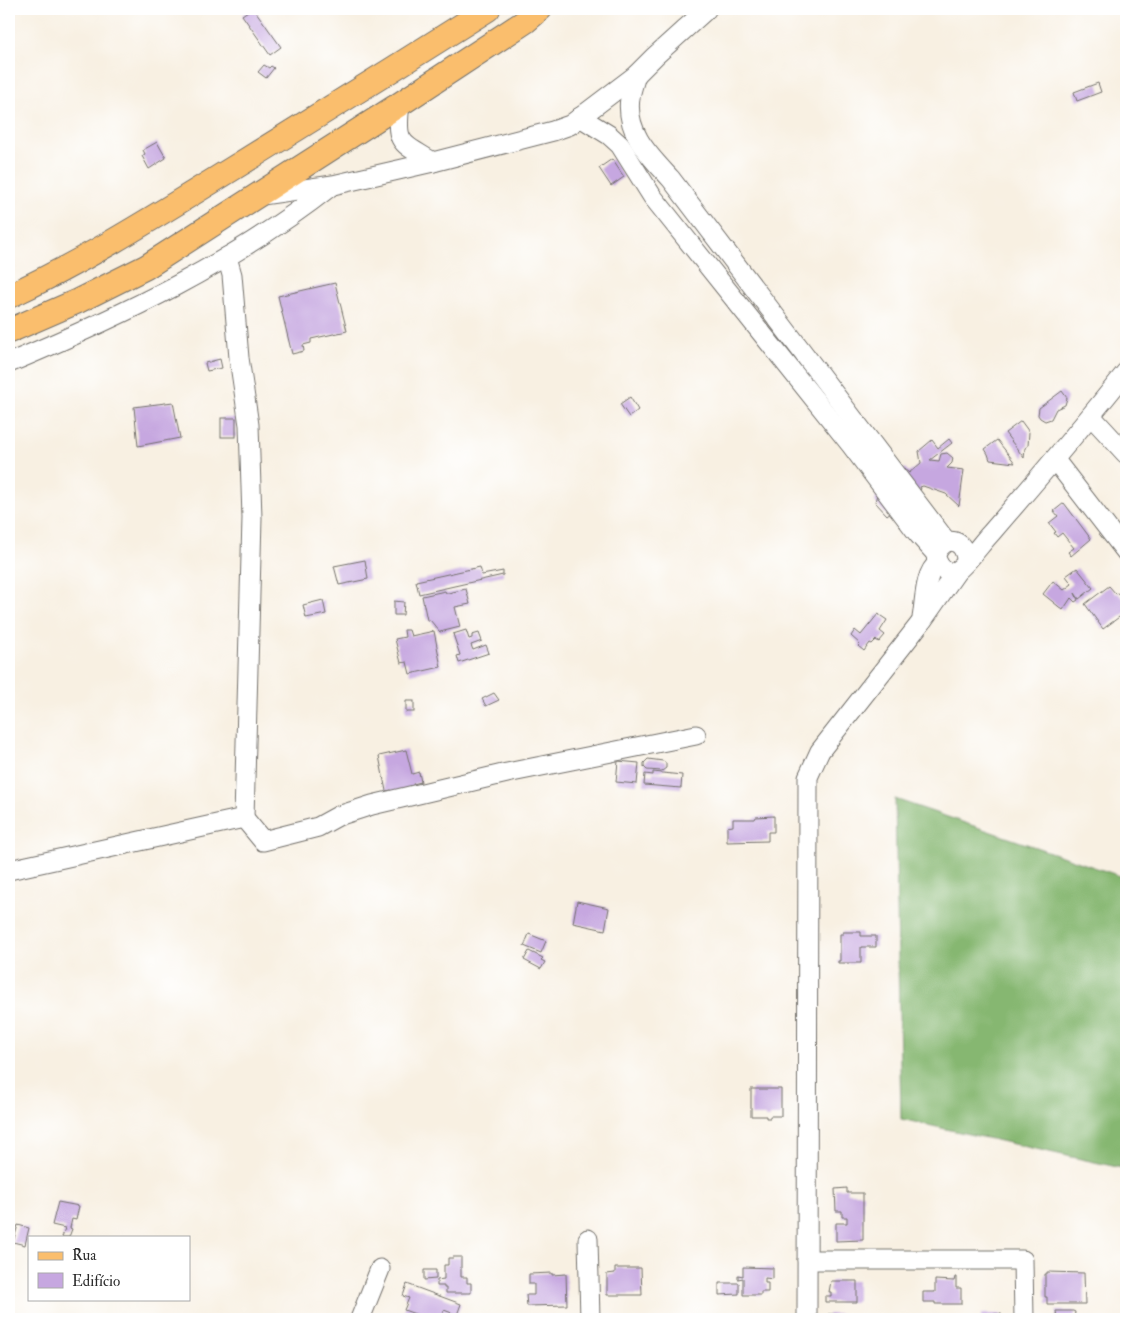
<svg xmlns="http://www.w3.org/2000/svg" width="1135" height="1328" font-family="'IM FELL Double Pica',serif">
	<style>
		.forest { fill: #86b771; stroke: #58714e }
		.building { fill: #c6a7e0 }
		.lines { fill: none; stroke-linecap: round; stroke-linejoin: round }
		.minor-casing { stroke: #73706b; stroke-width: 21 }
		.major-casing { stroke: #73706b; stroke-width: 26 }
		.minor { stroke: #fff; stroke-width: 19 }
		.major { stroke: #fabe6d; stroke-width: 24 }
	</style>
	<rect width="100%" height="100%" fill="#fff"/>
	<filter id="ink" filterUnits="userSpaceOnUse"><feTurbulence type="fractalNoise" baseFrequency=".02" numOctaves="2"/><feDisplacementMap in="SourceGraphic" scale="10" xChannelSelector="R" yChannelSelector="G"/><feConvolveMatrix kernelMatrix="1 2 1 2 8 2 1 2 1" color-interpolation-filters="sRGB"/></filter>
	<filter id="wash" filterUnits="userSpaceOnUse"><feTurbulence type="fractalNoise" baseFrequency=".0096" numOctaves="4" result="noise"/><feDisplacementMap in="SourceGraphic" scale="20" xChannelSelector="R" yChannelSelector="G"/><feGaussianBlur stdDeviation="1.12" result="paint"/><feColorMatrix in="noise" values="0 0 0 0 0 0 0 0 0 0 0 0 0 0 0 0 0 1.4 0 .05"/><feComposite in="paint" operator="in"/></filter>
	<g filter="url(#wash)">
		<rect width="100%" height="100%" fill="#f8f0e2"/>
		<path class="forest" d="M895,799L1126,878V1169L901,1119Z"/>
		<g id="blocks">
			<g class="building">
				<path d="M251,9H254L281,47L270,55L242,15Z"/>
				<path d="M264,65L269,68L271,66L274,68L266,78L258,72Z"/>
				<path d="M1098,83L1101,92L1077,101L1074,92Z"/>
				<path d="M157,142L166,158L149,169L142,156L145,154L143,150Z"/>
				<path d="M612,159L624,177L611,186L599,168Z"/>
				<path d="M335,283L347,331L311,339V343L303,345L304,351L292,354L278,296Z"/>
				<path d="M220,359L222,368L207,371L205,363Z"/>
				<path d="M1062,391L1067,398L1065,405L1056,409L1051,419L1045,421L1040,418L1038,415L1039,408Z"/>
				<path d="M630,397L638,410L629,417L620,404Z"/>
				<path d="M173,402L180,438L138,446L134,407Z"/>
				<rect x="221" y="418" width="15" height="19"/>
				<path d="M1021,421L1029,432L1028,446L1025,448L1024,458L1005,433Z"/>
				<path d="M949,439L952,443L930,460L939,461L941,454L947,453L953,458L952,463L947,468L964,470L959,506L946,494L923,486L920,487L921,489L887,515L875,502L878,490L896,483L905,468L909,473L921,463L919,451L932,440L938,448Z"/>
				<path d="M997,440L1012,459L1015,463L990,460L988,454L985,449Z"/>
				<path d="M1064,503L1091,539L1071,556L1068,552L1074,548L1062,533L1057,537L1054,533L1056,532L1049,523L1058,516L1054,511Z"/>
				<path d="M365,560L368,579L339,585L334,566Z"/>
				<path d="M480,567L482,575L503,571V575L419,594L416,581Z"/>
				<path d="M1077,568L1093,588L1079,599L1075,593L1078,600L1075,602L1071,598L1063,610L1043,594L1053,581L1064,590L1072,584L1066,576Z"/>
				<path d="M1109,586L1116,594L1118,593L1122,598L1126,595V612L1103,629L1085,604Z"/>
				<path d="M466,589L470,604L455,607L460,627L440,632L430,620H427L422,596L445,591L446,593H448Z"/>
				<path d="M323,600L326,614L306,618L303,605Z"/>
				<path d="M394,601L404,602L403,615H394Z"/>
				<path d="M878,614L887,620L880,631L885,635L879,642L876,640L872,644L870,643L864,651L858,646L860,644L851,636L855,630L861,635Z"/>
				<path d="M404,630H409L411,636L434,631L441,667L410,674L407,662L401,663L395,639L405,637Z"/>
				<path d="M466,630L469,639L472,638V635L479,633L482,641L471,645L473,650L486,645L489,653L459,663L457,656L460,655L453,634Z"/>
				<path d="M494,693L499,700L486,706L482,699Z"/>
				<rect x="406" y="701" width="8" height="11"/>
				<path d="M406,750L412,774L419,772L421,782L413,784L414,790L393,796L391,790L386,791L379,756Z"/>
				<path d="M648,759L663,761L666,763V768L662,771L647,770L644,767V763Z"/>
				<path d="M618,761L639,763L637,784L616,782Z"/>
				<path d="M653,772L682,775L681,788L644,785L645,774L653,775Z"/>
				<path d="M774,816V832H768V841L727,842V827L733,826V819H755L756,817Z"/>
				<path d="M577,901L609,908L605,930L573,923Z"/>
				<path d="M843,932H861V936H876V947H861V963H838V961H840V934H843Z"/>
				<path d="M529,934L546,941L541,953L524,946Z"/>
				<path d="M529,951L543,958L541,960L545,962L541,969L524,960Z"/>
				<path d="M751,1089H781V1116H770V1118H766V1116H751Z"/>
				<path d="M847,1188V1193H863V1240L836,1241V1223H847V1217H842V1211H836L835,1189Z"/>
				<path d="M58,1202L79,1206L76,1220L72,1219L70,1228L72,1229L69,1237H62L65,1228L52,1225Z"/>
				<path d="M18,1225L29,1228L25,1245L13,1242Z"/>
				<path d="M453,1257H461V1277H467V1283H471V1293H446V1288H444V1286H437V1280L444,1279V1265H448V1258H453Z"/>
				<path d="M743,1267L773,1268V1279L765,1278V1283H768V1292H761V1295H743V1278L738,1279V1275L743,1276Z"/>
				<path d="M615,1268H641L642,1295H607V1274L615,1273Z"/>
				<path d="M424,1270H436V1279L424,1280Z"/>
				<path d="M1047,1272L1084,1273L1085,1304H1047V1297H1045V1274H1047Z"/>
				<path d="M552,1273V1275L566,1274L567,1305L527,1306L526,1295H534V1284H529V1274Z"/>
				<path d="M955,1277H956V1288H961V1304H935V1302H923V1292H935V1280L954,1281Z"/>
				<path d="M831,1281H857V1302H825V1296H831V1292H829Z"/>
				<path d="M719,1283H739V1294L719,1295Z"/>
				<path d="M407,1284L461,1304L457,1315L444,1310L441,1319H434L426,1317V1318L404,1310L409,1298L403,1296Z"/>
				<path d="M1056,1311H1073L1075,1312L1074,1319H1057Z"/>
				<path d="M828,1314L856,1315V1319H828Z"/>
				<rect x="981" y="1314" width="20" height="5"/>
			</g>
		</g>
	</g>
	<g filter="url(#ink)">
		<use href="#blocks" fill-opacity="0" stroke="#73706b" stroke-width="1"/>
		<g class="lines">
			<g class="minor-casing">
				<g id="minor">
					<path d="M636,75C634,82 631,90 630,98C625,133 650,156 671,179L947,542"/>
					<path d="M400,104C395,144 400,142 433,162"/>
					<path d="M580,117L609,135L620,145L652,196L851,445L918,534L936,554"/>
					<path d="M262,195L333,185L433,162L553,131L570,125L636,75L655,56L707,9"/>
					<path d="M9,363C122,316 235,262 331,186"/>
					<path d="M1091,416L1126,454"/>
					<path d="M1055,460L1126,552"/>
					<path d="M966,561C966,540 945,533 936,554C936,565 946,577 958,570C964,567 984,540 991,533C1037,480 1082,427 1126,372"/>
					<path d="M922,618C925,602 924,573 938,563"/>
					<path d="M244,818L263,841L318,827L338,816L372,805L507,773L696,735"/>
					<path d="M9,870L244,818L252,518L249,425L239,358L232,275L227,257"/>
					<path d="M588,1239L590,1319"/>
					<path d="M807,1260H1023L1024,1319"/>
					<path d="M360,1319L380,1269"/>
					<path d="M807,1319L808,777L820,751L922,621L957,571"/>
				</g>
			</g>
			<g class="major-casing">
				<g id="major">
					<path d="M9,296C87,260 159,214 232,169C318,116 403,63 488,9"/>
					<path d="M9,331L78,301L146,267L400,104L526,21L540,9"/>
				</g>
			</g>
			<use href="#minor" class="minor"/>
			<use href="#major" class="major"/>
		</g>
	</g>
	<rect width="1135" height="1328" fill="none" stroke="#fff" stroke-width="30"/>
	<rect x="28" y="1236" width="162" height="65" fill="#ffffff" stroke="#aaaaaa"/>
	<rect x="38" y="1252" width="25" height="8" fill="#fabe6d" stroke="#aaaaaa"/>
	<text x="72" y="1260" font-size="15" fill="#2b2b2b">Rua</text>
	<rect x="38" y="1273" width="25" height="15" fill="#c6a7e0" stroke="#aaaaaa"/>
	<text x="72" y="1286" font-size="15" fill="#2b2b2b">Edifício</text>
</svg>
